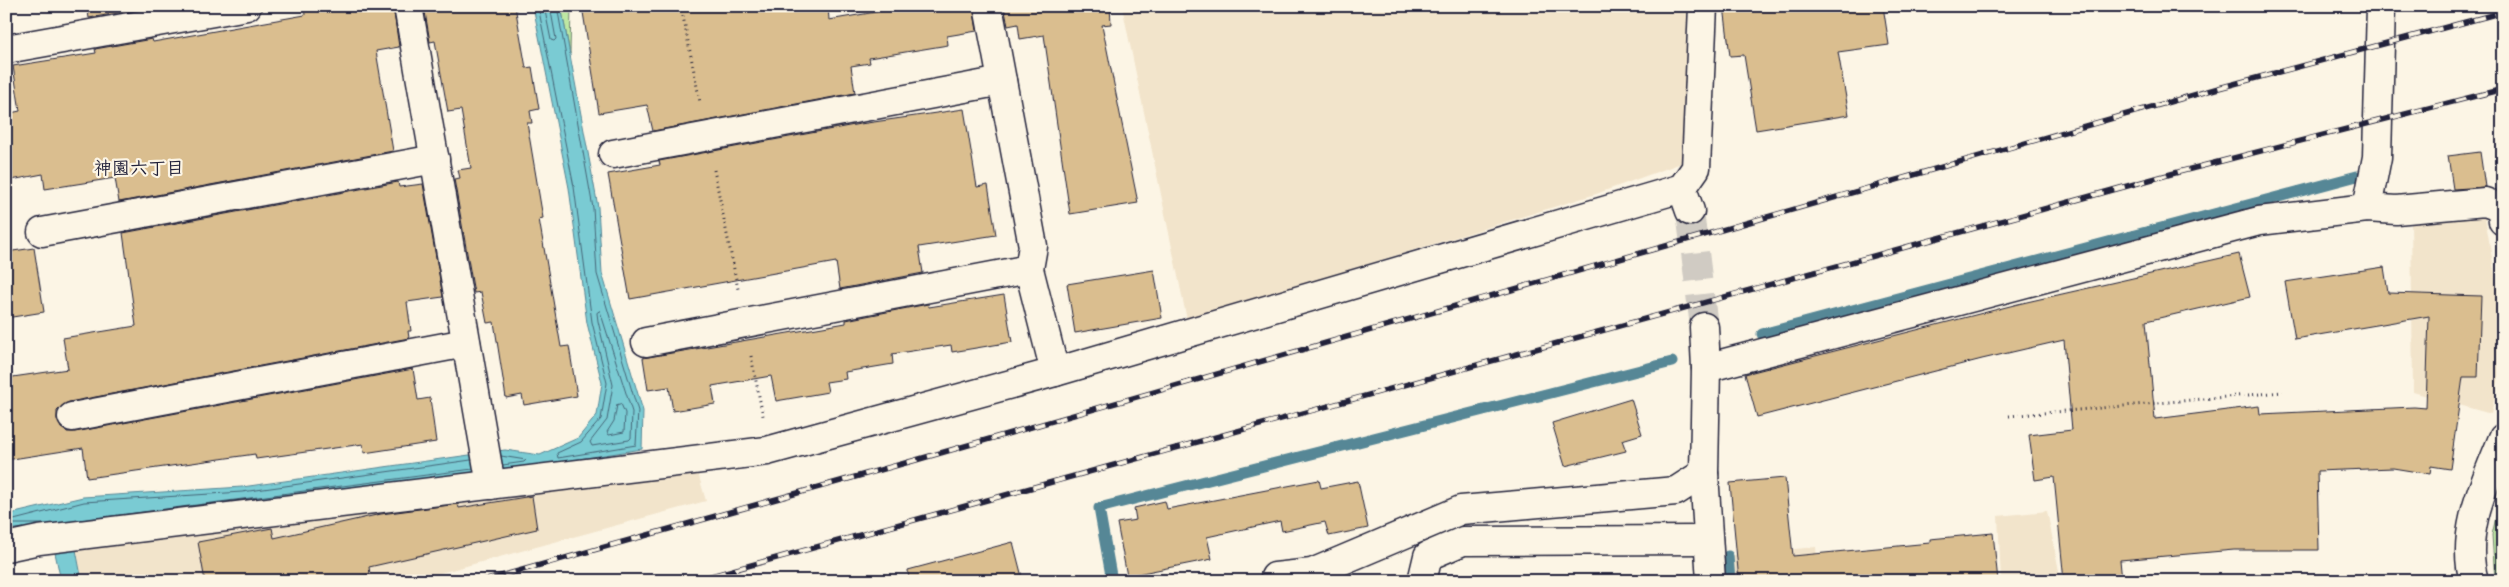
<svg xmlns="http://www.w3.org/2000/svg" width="2509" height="587" font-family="Itim,'Klee One',sans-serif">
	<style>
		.built { fill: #f2e4cb }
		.green { fill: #bee7a3; stroke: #70846f }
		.water { fill: #7acbd3; stroke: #578796 }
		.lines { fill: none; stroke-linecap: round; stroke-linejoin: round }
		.shore { stroke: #456678; stroke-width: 1 }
		.stream { stroke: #578796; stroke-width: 11 }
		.building { fill: #dabe8f; stroke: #22223b }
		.minor-tunnel { stroke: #d0cbc3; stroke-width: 28; stroke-dasharray: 28 14; stroke-linecap: butt }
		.minor-casing { stroke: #22223b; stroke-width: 31 }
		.path { stroke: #22223b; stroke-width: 3; stroke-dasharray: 1 4; stroke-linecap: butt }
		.minor { stroke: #fcf5e5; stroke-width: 28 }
		.rail-casing { stroke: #22223b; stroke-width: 5.5 }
		.rail { stroke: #fcf5e5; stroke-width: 4; stroke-dasharray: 11; stroke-linecap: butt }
		.labels { text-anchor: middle; stroke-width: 4.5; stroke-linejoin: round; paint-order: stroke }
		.neighbourhood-label { font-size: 18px; font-weight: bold; fill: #22223b; stroke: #fcf5e5 }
	</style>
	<rect width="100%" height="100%" fill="#fcf5e5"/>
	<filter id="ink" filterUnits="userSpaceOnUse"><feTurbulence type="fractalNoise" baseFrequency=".02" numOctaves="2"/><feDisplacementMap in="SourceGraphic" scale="10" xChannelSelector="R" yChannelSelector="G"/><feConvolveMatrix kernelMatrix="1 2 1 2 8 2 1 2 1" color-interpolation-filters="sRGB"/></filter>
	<g filter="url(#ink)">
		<g class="built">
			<path d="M1122,6H1695L1687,161L1596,194L1187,320Z"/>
			<path d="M2411,216L2485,217L2503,322V360L2491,414L2413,392Z"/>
			<path d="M698,473L706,501L411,581H82L76,550L557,486Z"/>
			<path d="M2047,511L2061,581H2001L1998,516Z"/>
			<path d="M1816,547L1819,581H1727L1725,556Z"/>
		</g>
		<g class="green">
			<path d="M561,6H571L570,54Z"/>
			<path d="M2503,486V581H2495L2492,535Z"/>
		</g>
		<path class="water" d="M533,6H561L598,207L602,273L643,411L642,449L542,465L83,524L76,550L82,581H61L51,534L42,529H6V515L83,497L242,487L505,450L540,455L578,438L597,415L602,383L587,323L569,188Z"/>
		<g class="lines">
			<g class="shore">
				<path d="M538,6L574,187L592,322L607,383L601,419L581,442L557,453L558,458L636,445L638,411L597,274L593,208L557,6"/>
				<path d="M544,6L551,40L554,41L556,39L550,6"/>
				<path d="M600,311L632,412L631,438L629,440L592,446L590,442L607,420L613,385L598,321L597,313Z"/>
				<path d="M621,404L625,413L624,432L609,435L607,432L614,421L617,405Z"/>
				<path d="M501,456L526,460L524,462L503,465"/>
				<path d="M81,520L473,469"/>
				<path d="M44,524H12L10,521L84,502L242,492L471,460"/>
			</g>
			<g class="stream">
				<path d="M1762,334L2357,176"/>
				<path d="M1728,556L1730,581"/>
				<path d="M1112,581L1099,508L1672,362"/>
			</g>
		</g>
		<g class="building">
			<path d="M87,6H146L147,8L89,18Z"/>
			<path d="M304,6H393L399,47L376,51L393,151L119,202L115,178L45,189L43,174L6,181V114L20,111L13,66L96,53L95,49L152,39L153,42L305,15Z"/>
			<path d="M424,6H515L526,68L532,67L539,109L530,111L532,123H527L543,218L539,219L561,347L569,346L577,396L524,405L522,395L506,398L494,322L487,323L481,292L474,293L454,179L460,178L458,170L471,168L461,110L448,112L435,41L430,42Z"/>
			<path d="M582,6H828L829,20L911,6H973L977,31L947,36L948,45L869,58L870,63L851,66L855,93L653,131L647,105L599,113Z"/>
			<path d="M1004,6H1110L1111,24L1102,25L1138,203L1070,214L1044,35L1020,39L1018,24L1008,26Z"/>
			<path d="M1724,6H1883L1889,45L1838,52L1849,115L1756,130L1744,55L1730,56Z"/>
			<path d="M964,109L977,187L988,185L996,235L919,247L923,273L840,289L836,262L630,299L608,174L660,165L659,161L860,124Z"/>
			<path d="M2480,152L2485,187L2453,189L2448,156Z"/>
			<path d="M398,182L399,187L423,184L443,297L407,302L411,331H408L409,338L69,402L62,406L57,411V419L61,428L67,432H75L413,369L418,400L430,398L436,442L364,453L363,444L256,459L255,454L87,478L83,448L6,460V378L68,369L63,338L136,326L123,233Z"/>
			<path d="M34,248L44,312L6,318V252Z"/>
			<path d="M2239,254L2250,297L2146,321L2155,419L2259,406L2260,414L2414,407L2426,408L2429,316L2295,339L2285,282L2384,267L2388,293L2481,296L2478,377H2463L2450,469L2431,466L2430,474L2393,468L2317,471L2319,550H2234L2120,560L2122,581H2064L2054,477L2035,480L2029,435L2072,430L2064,340L1982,359L1757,417L1745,374L2018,304Z"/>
			<path d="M1154,270L1162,318L1075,333L1067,284Z"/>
			<path d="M1004,295L1012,342L952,352L951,345L892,354L893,364L845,372L846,379L826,382L828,392L776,401L771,376L712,386L715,404L673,411L669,387L648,390L643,358L846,323V320L928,304L929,307Z"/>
			<path d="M1631,399L1642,434L1622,440L1626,451L1565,466L1552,423Z"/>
			<path d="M1785,478L1793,556L1930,543V539L1993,533L1998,581H1739L1730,483Z"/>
			<path d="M1319,480L1321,488L1358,481L1368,528L1329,536L1325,522L1282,531L1280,521L1207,537L1212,559L1127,576L1117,523L1136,520L1134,508L1165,501L1167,509Z"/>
			<path d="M532,496L537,529L369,567L370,574L341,581H205L198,542L272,528L274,538L381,514L458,504L459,508Z"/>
			<path d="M1013,542L1023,581H909L908,570Z"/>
		</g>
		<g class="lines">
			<path class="minor-tunnel" d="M1690,211L1704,327"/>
			<g class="minor-casing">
				<g id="minor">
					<path d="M408,6L491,485"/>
					<path d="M988,6L1033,246L1029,269L1055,372"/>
					<path d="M12,48L247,6"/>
					<path d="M613,154L1002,81"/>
					<path d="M1682,188L1690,211"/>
					<path d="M2367,208L2377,157L2381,6"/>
					<path d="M42,232L435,159"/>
					<path d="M1704,327L1706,368L1704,473L1711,581"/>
					<path d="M646,342L1029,269"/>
					<path d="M1706,368L2259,221L2367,208L2396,210L2485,202L2501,208L2503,221"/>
					<path d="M72,417L466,343"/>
					<path d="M6,547L39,540L767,451L1055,372L1682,188L1696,168L1703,6"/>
					<path d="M1275,577L1312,573L1461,510L1676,491L1704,473"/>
					<path d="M1422,581L1428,556L1463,541L1708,540"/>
					<path d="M2474,581C2460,532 2485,483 2503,438"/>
				</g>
			</g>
			<g class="path">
				<path d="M681,6L700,102"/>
				<path d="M714,170L738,289"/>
				<path d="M751,356L763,416"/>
				<path d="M2009,416L2283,392"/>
			</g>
			<use href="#minor" class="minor"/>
			<g class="rail-casing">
				<g id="rail">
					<path d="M483,581L916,460L2215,89L2503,12"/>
					<path d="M693,581L2171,174L2503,89"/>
				</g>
			</g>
			<use href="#rail" class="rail"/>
		</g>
	</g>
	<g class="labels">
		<g class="neighbourhood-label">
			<text x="139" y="174">神園六丁目</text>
		</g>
	</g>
	<rect width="2509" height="587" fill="none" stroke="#fcf5e5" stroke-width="25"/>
	<rect x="12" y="12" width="2484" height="562" fill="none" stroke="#22223b" stroke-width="2" filter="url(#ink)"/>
</svg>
